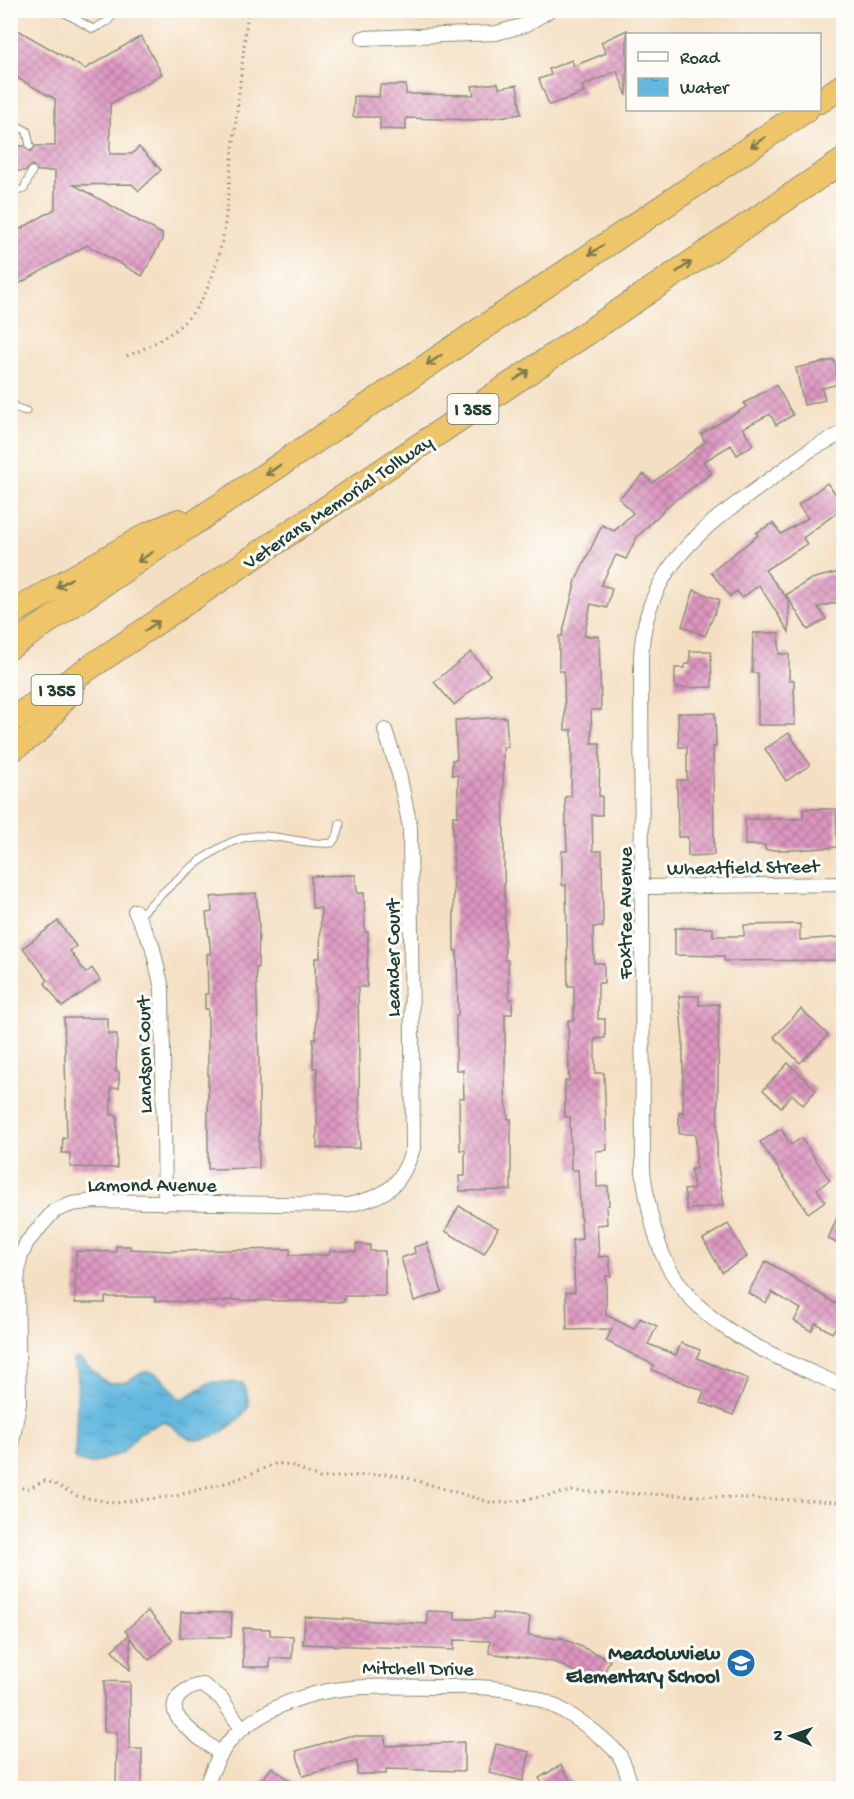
<svg xmlns="http://www.w3.org/2000/svg" width="854" height="1799" font-family="'Gochi Hand',sans-serif">
	<style>
		.water { fill: url(#water-ripples); stroke: #417a8a; stroke-width: 1.5 }
		.building { fill: url(#building-cross-hatch) }
		.lines { fill: none; stroke-linecap: round; stroke-linejoin: round }
		.lane-casing { stroke: #8a8e7c; stroke-width: 9 }
		.street-casing { stroke: #8a8e7c; stroke-width: 16 }
		.highway-casing { stroke: #8a8e7c; stroke-width: 26 }
		.path { stroke: #8a8e7c; stroke-width: 3; stroke-dasharray: 1.5 4.5; stroke-linecap: butt }
		.lane { stroke: #fff; stroke-width: 7 }
		.street { stroke: #fff; stroke-width: 14 }
		.highway { stroke: #eec569; stroke-width: 24 }
		.oneway { stroke: #7c7a4c }
		.labels { text-anchor: middle; stroke-width: 6; stroke-linejoin: round; paint-order: stroke }
		.shield { fill: #fdfcf7; stroke: #62766e; stroke-width: 1.5 }
		.shield-label { font-size: 18px; font-weight: bold; fill: #1f3d34 }
		.street-label { font-size: 20px; fill: #1f3d34; stroke: #fdfcf7 }
		.poi-label { font-size: 20px; font-weight: bold; fill: #1f3d34; stroke: #fdfcf7; text-anchor: end }
	</style>
	<defs>
		<pattern id="water-ripples" width="26" height="14" patternUnits="userSpaceOnUse" patternTransform="scale(1.5)"><rect width="26" height="14" fill="#63b8df"/><path d="M2 4q2-2 4 0t4 0M15 11q2-2 4 0t4 0" fill="none" stroke="#5197b6"/></pattern>
		<pattern id="building-cross-hatch" width="8" height="8" patternUnits="userSpaceOnUse" patternTransform="scale(1.5)"><rect width="8" height="8" fill="#dd95c0"/><path d="M0 0l8 8M0 8l8-8" fill="none" stroke="#b37b9d"/></pattern>
	</defs>
	<rect width="100%" height="100%" fill="#fdfcf7"/>
	<filter id="ink" filterUnits="userSpaceOnUse"><feTurbulence type="fractalNoise" baseFrequency=".0167" numOctaves="2"/><feDisplacementMap in="SourceGraphic" scale="12" xChannelSelector="R" yChannelSelector="G"/><feConvolveMatrix kernelMatrix="1 2 1 2 8 2 1 2 1" color-interpolation-filters="sRGB"/></filter>
	<filter id="wash" filterUnits="userSpaceOnUse"><feTurbulence type="fractalNoise" baseFrequency=".008" numOctaves="4" result="noise"/><feDisplacementMap in="SourceGraphic" scale="24" xChannelSelector="R" yChannelSelector="G"/><feGaussianBlur stdDeviation="1.35" result="paint"/><feColorMatrix in="noise" values="0 0 0 0 0 0 0 0 0 0 0 0 0 0 0 0 0 1.4 0 .05"/><feComposite in="paint" operator="in"/></filter>
	<g filter="url(#wash)">
		<rect width="100%" height="100%" fill="#f4dfc3"/>
		<path class="water" d="M78,1358L107,1383L128,1382C150,1360 164,1377 178,1398H185L211,1382L242,1383L246,1389L249,1406C240,1422 207,1448 186,1437C178,1433 173,1425 164,1421L139,1433L122,1453L91,1464L75,1460L78,1374L72,1360Z"/>
		<g id="blocks">
			<g class="building">
				<path d="M16,29L85,69L141,36L162,74L110,104V154H132L139,147L161,170L139,191L132,184L74,185L162,234V240L142,276L87,245L10,289V235L55,209V171H38L32,165L26,171H17V146H24L31,152L36,146H55V99L10,74V38Z"/>
				<path d="M627,30V96L617,71L582,86L584,93L549,105L539,79L551,75L549,69L572,60L574,66L606,53L601,42Z"/>
				<path d="M498,83L499,88L517,85L521,114L475,120L406,118V130L380,129V117H353L354,96L379,97L380,85H406V94L474,95L472,86Z"/>
				<path d="M834,360L839,384L822,388L825,400L804,405L796,368Z"/>
				<path d="M776,385L793,415L776,425L770,414L743,428L753,445L737,455L731,445L703,462L712,473L670,504L637,537L626,559L616,555L601,585L612,588L607,608L591,604L584,636H599L601,710H591L592,743H600L599,796H602V815H592L593,851H602L603,927H593L594,963H604V983H598V1019H605V1038L595,1039V1073H604L607,1150L596,1151L597,1187L608,1186L609,1205L606,1206L607,1224L597,1225L599,1257L609,1256L611,1276H606V1315L634,1329L640,1318L657,1326L648,1344L676,1355L681,1343L700,1350L697,1358L748,1379L733,1415L700,1402L704,1391L652,1370L654,1365L606,1341L612,1329L567,1330L566,1292H575L572,1240L582,1239L578,1170H571L570,1117H565V1081H569L568,1020H574V986H568L566,885H562V851H567L565,797L571,796L572,730H565L564,671H559V636H562L576,580L602,525L614,531L633,513L619,498L644,474L652,483L705,442L701,434L746,407L744,403Z"/>
				<path d="M827,483L843,503V508L803,538L807,544L765,570L789,601V632L759,585L742,598L737,591L730,596L711,572L758,535L756,533L773,523L781,534L808,518L798,505Z"/>
				<path d="M843,571V601L818,607L826,619L808,630L786,595L811,579Z"/>
				<path d="M694,590L720,600L705,636L682,626Z"/>
				<path d="M753,633H779V654H789V680H794L795,725H758V673H752Z"/>
				<path d="M690,651H711L712,687L675,688V668H685V664H690Z"/>
				<path d="M471,652L490,675L454,705L434,682Z"/>
				<path d="M678,713H715L716,747H713L714,855L688,856V837H678L677,780H687V747H679Z"/>
				<path d="M506,717L508,747H503L505,960H508L509,999H512V1014H505V1091L508,1119H511V1190L460,1191L459,1176H465V1150H460L459,1098H464L463,1070H456V1016H458L457,951H454L453,816H458V775H452V760H457L455,720Z"/>
				<path d="M789,733L810,765L786,781L765,749Z"/>
				<path d="M803,809H836L837,847L795,850H765V845H745V819H803Z"/>
				<path d="M356,875L357,893H364L365,932H368L367,987H358L360,1148H317V1068H313V1039H316L315,958H320L321,908H312L311,876Z"/>
				<path d="M256,893L259,923L258,968H256L259,1060V1168L208,1169V1009H205V994H208L207,954H211L206,913L212,912L211,897Z"/>
				<path d="M58,921L76,946L70,951L86,973L92,968L100,980L62,1007L45,983L48,980L23,948Z"/>
				<path d="M800,924V940L843,937V960L724,961V956L675,955V928H713V936H744V925Z"/>
				<path d="M679,996H699V1005L719,1004L717,1160L724,1205L687,1210L684,1190L694,1189L691,1169H696V1134H679V1112H683V1041Z"/>
				<path d="M801,1009L828,1035L800,1063L774,1037Z"/>
				<path d="M64,1018H108V1034H117L116,1072H119V1088H111V1115H117V1168L70,1167V1153H62L63,1138H67Z"/>
				<path d="M788,1063L816,1090L803,1105L792,1094L781,1107L763,1090Z"/>
				<path d="M781,1129L791,1145L801,1138L830,1180L817,1189L825,1201L808,1213L760,1142Z"/>
				<path d="M843,1204V1246L828,1239Z"/>
				<path d="M459,1206L498,1228L484,1254L445,1231Z"/>
				<path d="M728,1224L747,1257L722,1272L703,1239Z"/>
				<path d="M427,1243L442,1292L414,1301L401,1258L415,1253L414,1247Z"/>
				<path d="M356,1244L370,1245V1251H385V1296H344V1302L225,1300V1302H196L155,1301V1297H105V1303H75L76,1251L116,1252V1246H130V1249L170,1251L290,1249V1255H329L330,1251H356Z"/>
				<path d="M766,1261L843,1308V1315L832,1333L816,1323L811,1331L794,1321L801,1309L772,1292L766,1303L748,1293Z"/>
				<path d="M148,1611L173,1640L149,1660L130,1638V1670L112,1650L129,1635L125,1631Z"/>
				<path d="M427,1611L455,1612V1619H493V1613L530,1617L528,1635L559,1639L560,1637L610,1660L599,1683L554,1662L489,1653L490,1641L454,1640V1650L303,1644L305,1617L427,1624Z"/>
				<path d="M181,1612L232,1613L231,1637H180Z"/>
				<path d="M243,1628L270,1629V1635L293,1636L292,1658H270V1667H243Z"/>
				<path d="M104,1681L130,1682V1749H142V1788H116L117,1732H104Z"/>
				<path d="M349,1736H385L386,1746L464,1742V1771L386,1769V1774H357V1761L303,1776L296,1751Z"/>
				<path d="M496,1744L530,1752L523,1781L489,1773Z"/>
				<path d="M561,1765L575,1788H545L539,1778Z"/>
				<path d="M272,1767L300,1788H256Z"/>
			</g>
		</g>
	</g>
	<g filter="url(#ink)">
		<use href="#blocks" fill-opacity="0" stroke="#8a8e7c" stroke-width="1.5"/>
		<g class="lines">
			<g class="lane-casing">
				<g id="lane">
					<path d="M60,10L93,29L108,21L117,10"/>
					<path d="M10,122L27,131L30,146"/>
					<path d="M10,193L24,189L32,171"/>
					<path d="M10,401L16,408L26,411"/>
					<path d="M138,917C164,891 215,839 254,836C280,834 306,846 332,843L338,834L340,823"/>
				</g>
			</g>
			<g class="street-casing">
				<g id="street">
					<path d="M363,38L496,33L525,25L550,10"/>
					<path d="M844,432L810,450L720,516C672,555 643,596 641,658L643,1171C647,1202 653,1236 667,1264C702,1332 779,1357 844,1387"/>
					<path d="M644,887L844,884"/>
					<path d="M135,911L152,945L162,988L165,1203"/>
					<path d="M10,1455L19,1402L17,1281L20,1258L27,1242L54,1211L72,1204L94,1201L347,1205C386,1197 401,1187 413,1148L410,827L399,774L385,730"/>
					<path d="M220,1754C207,1743 189,1732 179,1719C165,1700 187,1686 203,1685L221,1698L242,1729"/>
					<path d="M205,1788C214,1766 223,1743 243,1728C304,1682 362,1686 434,1687C464,1687 495,1685 524,1694C557,1703 592,1727 616,1751C624,1759 628,1778 632,1788"/>
				</g>
			</g>
			<g class="highway-casing">
				<g id="highway">
					<path d="M820,101L844,85"/>
					<path d="M10,614L149,534L179,521"/>
					<path d="M10,647L806,110"/>
					<path d="M10,721L844,160"/>
					<path d="M10,751L38,731L72,689"/>
				</g>
			</g>
			<g class="path">
				<path d="M127,356C194,328 209,302 224,232L248,10"/>
				<path d="M10,1485L27,1489L44,1481L53,1483L77,1496L114,1503L175,1496L233,1481L277,1463L290,1465L320,1478L386,1474L404,1477L493,1503L512,1502L573,1491L844,1502"/>
			</g>
			<use href="#lane" class="lane"/>
			<use href="#street" class="street"/>
			<use href="#highway" class="highway"/>
		</g>
		<defs><path id="oneway-shaft" d="M-6 0H5M1.5-3L5.5 0L1.5 3" fill="none" stroke-width="1.6" stroke-linecap="round" stroke-linejoin="round" transform="scale(1.5)"/></defs>
		<g class="oneway">
			<use href="#oneway-shaft" transform="translate(758 142) rotate(146)"/>
			<use href="#oneway-shaft" transform="translate(596 250) rotate(146)"/>
			<use href="#oneway-shaft" transform="translate(684 267) rotate(-34)"/>
			<use href="#oneway-shaft" transform="translate(434 360) rotate(146)"/>
			<use href="#oneway-shaft" transform="translate(522 375) rotate(-34)"/>
			<use href="#oneway-shaft" transform="translate(273 470) rotate(145)"/>
			<use href="#oneway-shaft" transform="translate(145 557) rotate(146)"/>
			<use href="#oneway-shaft" transform="translate(64 583) rotate(149)"/>
			<use href="#oneway-shaft" transform="translate(152 626) rotate(-34)"/>
		</g>
	</g>
	<defs>
		<g id="school-disc" transform="scale(1.5)"><circle r="9.5" fill="#1f6fb2" stroke="#fdfcf7"/><path d="M0-5L7-2L0 1L-7-2ZM-4 1L0 2.5L4 1V4Q0 6-4 4Z" fill="#fff"/></g>
	</defs>
	<g fill-rule="evenodd">
		<use href="#school-disc" x="741" y="1663"/>
	</g>
	<g class="labels">
		<g class="shield">
			<rect x="447.5" y="394" width="51" height="30" rx="4.5"/>
			<rect x="31.5" y="675" width="51" height="30" rx="4.5"/>
		</g>
		<g class="shield-label">
			<text x="473" y="415">I 355</text>
			<text x="57" y="696">I 355</text>
		</g>
		<g class="street-label">
			<text transform="translate(337 501) rotate(-34)" y="7">Veterans Memorial Tollway</text>
			<text transform="translate(743 866) rotate(-1)" y="7">Wheatfield Street</text>
			<text transform="translate(624 913) rotate(-90)" y="7">Foxtree Avenue</text>
			<text transform="translate(392 958) rotate(-90)" y="7">Leander Court</text>
			<text transform="translate(143 1055) rotate(-91)" y="7">Landson Court</text>
			<text x="152" y="1191">Lamond Avenue</text>
			<text transform="translate(418 1667) rotate(1)" y="7">Mitchell Drive</text>
		</g>
		<g class="poi-label">
			<text x="720" y="1659">Meadowview<tspan x="720" dy="23">Elementary School</tspan></text>
		</g>
	</g>
	<rect width="854" height="1799" fill="none" stroke="#fdfcf7" stroke-width="36"/>
	<rect x="626" y="33" width="195" height="78" fill="#fdfcf7" stroke="#a4b0a9" stroke-width="1.5"/>
	<rect x="638" y="52" width="30" height="9" fill="#ffffff" stroke="#a4b0a9" stroke-width="1.5"/>
	<text x="680" y="63" font-size="18" fill="#1f3d34">Road</text>
	<rect x="638" y="78" width="30" height="18" fill="url(#water-ripples)" stroke="#a4b0a9" stroke-width="1.5"/>
	<text x="680" y="93" font-size="18" fill="#1f3d34">Water</text>
	<g transform="translate(791 1736) rotate(272)" stroke="#fdfcf7" stroke-width="4.5" paint-order="stroke">
	<path d="M0-4.5L10 22L0 15L-10 22Z" fill="#1f3d34"/>
	<text y="-9" font-size="16" font-weight="bold" text-anchor="middle" fill="#1f3d34">N</text>
	</g>
</svg>
